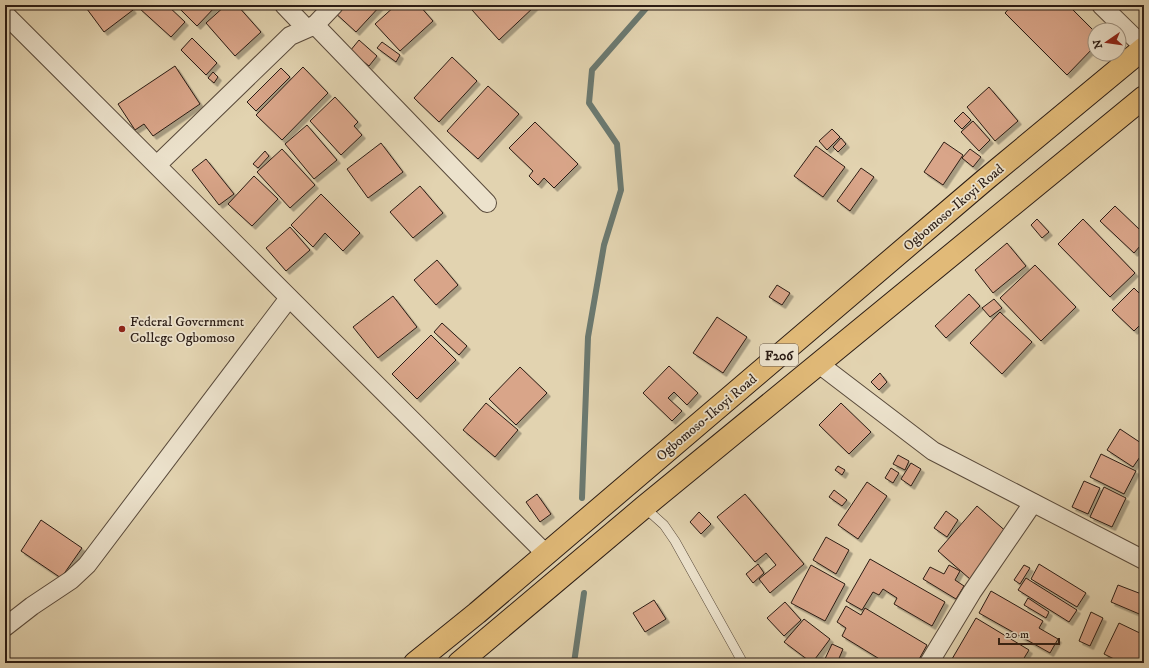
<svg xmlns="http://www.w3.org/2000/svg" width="1149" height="668" font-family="'IM FELL DW Pica',serif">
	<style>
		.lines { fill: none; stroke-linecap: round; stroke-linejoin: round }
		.stream { stroke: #6b7970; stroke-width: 6 }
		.building { fill: #d9a589; stroke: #2b1c14; filter: url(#shadow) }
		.service-casing { stroke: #594a3b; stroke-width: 10 }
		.minor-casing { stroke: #594a3b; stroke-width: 20 }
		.primary-casing { stroke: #2b1c14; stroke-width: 24 }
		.service { stroke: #ece2cc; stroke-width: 9 }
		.minor { stroke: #ece2cc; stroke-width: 18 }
		.primary { stroke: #e1ba78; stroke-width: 22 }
		.poi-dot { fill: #8f2418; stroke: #ece2cc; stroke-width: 1.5 }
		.labels { text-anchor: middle; stroke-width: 3.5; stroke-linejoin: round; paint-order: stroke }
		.shield { fill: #ece2cc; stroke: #65574b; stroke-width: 1 }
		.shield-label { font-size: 13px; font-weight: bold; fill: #2b1c14 }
		.street-label { font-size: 14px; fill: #2b1c14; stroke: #ece2cc }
		.poi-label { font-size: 14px; fill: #2b1c14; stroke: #ece2cc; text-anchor: start }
	</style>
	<defs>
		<filter id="shadow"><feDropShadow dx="3.5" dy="3.5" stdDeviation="0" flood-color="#0004"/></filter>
	</defs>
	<rect width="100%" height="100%" fill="#e2d3b0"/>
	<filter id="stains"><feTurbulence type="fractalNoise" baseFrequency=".005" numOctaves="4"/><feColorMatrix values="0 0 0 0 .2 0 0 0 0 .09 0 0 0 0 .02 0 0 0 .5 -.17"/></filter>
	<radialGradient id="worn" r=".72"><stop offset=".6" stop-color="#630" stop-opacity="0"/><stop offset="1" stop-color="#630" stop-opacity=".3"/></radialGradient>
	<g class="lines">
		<g class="stream">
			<path d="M582,498L588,337L604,245L621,190L617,144L589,103L592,70L649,5"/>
			<path d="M574,663L584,593"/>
		</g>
	</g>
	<g class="building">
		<path d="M84,5H129L133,10L104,32Z"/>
		<path d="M142,5H167L185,22L171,37L139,8Z"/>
		<path d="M176,5H217L197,26Z"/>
		<path d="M226,5H237L261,32L235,56L206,23Z"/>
		<path d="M339,5H381L356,32L333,11Z"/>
		<path d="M396,5H419L433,21L400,51L375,24Z"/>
		<path d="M476,5H536L499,40L472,10Z"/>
		<path d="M1012,5H1068L1095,32V46L1067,75L1005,13Z"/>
		<path d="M192,38L217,63L206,75L181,50Z"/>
		<path d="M359,40L377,56L369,66L350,51Z"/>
		<path d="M382,42L400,55L396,62L377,48Z"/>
		<path d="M452,57L477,81L439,122L414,98Z"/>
		<path d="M175,66L200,104L153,136L144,124L135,130L118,104Z"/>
		<path d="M303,67L328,93L282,140L256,115Z"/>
		<path d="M281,68L290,77L256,111L247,102Z"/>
		<path d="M213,72L218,77L214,83L208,78Z"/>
		<path d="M488,86L519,114L478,159L447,131Z"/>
		<path d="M989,87L1018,121L995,141L967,107Z"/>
		<path d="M335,97L358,122L354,126L362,135L341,155L310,121Z"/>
		<path d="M963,112L971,120L962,129L954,121Z"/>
		<path d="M973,121L990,140L979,151L961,132Z"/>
		<path d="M535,122L578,164L554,188L544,178L538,185L529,176L533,171L509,148Z"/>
		<path d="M307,125L337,160L314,179L285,144Z"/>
		<path d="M832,129L840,137L827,150L819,141Z"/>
		<path d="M841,138L846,144L838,152L833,147Z"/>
		<path d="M944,142L963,155L943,185L924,172Z"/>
		<path d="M381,143L403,172L368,198L347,169Z"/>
		<path d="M816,146L845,167L823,197L794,176Z"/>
		<path d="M282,149L315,185L290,208L257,172Z"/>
		<path d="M970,149L981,157L973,167L962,158Z"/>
		<path d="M265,151L269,156L258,168L253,164Z"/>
		<path d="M206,159L234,194L219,205L192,170Z"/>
		<path d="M861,168L874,177L850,211L837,201Z"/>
		<path d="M254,176L278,199L252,226L228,204Z"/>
		<path d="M420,186L443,213L413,238L390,212Z"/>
		<path d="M321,194L360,233L343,251L325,233L313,247L291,225Z"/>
		<path d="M1115,206L1140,230L1144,225V249L1140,246L1134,253L1100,221Z"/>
		<path d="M1037,219L1049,232L1042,238L1031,225Z"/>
		<path d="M1083,219L1135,273L1110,297L1058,244Z"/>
		<path d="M290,227L310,250L286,271L266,248Z"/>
		<path d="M1007,243L1026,266L993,293L975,270Z"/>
		<path d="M437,260L458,285L436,305L414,280Z"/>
		<path d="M1035,265L1076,307L1041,341L1000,298Z"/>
		<path d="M777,285L790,293L782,305L769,297Z"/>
		<path d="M1134,288L1144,298V321L1134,331L1112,310Z"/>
		<path d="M969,294L980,306L946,338L935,326Z"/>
		<path d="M393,296L417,327L378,358L353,327Z"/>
		<path d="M994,299L1002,308L990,317L982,308Z"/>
		<path d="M1000,312L1032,342L1002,374L970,343Z"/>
		<path d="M717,317L747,337L723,373L693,353Z"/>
		<path d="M442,323L467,346L459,355L434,332Z"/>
		<path d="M431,335L456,360L417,399L392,374Z"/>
		<path d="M669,366L698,393L687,405L674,392L668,398L682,411L672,421L643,393Z"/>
		<path d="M520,367L547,393L516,425L489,399Z"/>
		<path d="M880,373L887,382L879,390L871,382Z"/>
		<path d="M486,403L518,430L495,457L463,430Z"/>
		<path d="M841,403L871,432L849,454L819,425Z"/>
		<path d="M1120,429L1144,445V451L1133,467L1107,450Z"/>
		<path d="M1101,454L1136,471L1124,494L1090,477Z"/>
		<path d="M898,455L909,461L905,470L893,464Z"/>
		<path d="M911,463L921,469L911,486L901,479Z"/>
		<path d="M838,466L845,470L842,475L835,470Z"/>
		<path d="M891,468L899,473L893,483L885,478Z"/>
		<path d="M1084,481L1100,488L1088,514L1072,507Z"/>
		<path d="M867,482L887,496L858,539L838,525Z"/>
		<path d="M1104,487L1126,498L1112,527L1090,517Z"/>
		<path d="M834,490L847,500L842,506L829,497Z"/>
		<path d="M537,494L551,514L540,522L526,502Z"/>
		<path d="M745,494L804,564L770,593L759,579L776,565L766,553L755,562L717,517Z"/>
		<path d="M977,506L1009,534L970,579L938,551Z"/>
		<path d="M946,511L958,520L947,537L934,528Z"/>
		<path d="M699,512L711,524L701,534L690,522Z"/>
		<path d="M41,520L82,548L61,578L21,551Z"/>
		<path d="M826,537L849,550L836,574L813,560Z"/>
		<path d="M870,559L945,602L932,626L894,604L897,598L883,589L879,595L873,592L862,610L846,601Z"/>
		<path d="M758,564L764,573L753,583L746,574Z"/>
		<path d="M1039,564L1086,593L1077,607L1031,579Z"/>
		<path d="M811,565L845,584L825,621L791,603Z"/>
		<path d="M949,565L960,571L955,580L964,586L956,599L923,579L930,567L944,574Z"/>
		<path d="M1024,565L1030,568L1020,584L1014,580Z"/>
		<path d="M1026,578L1077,610L1069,622L1018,590Z"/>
		<path d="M1118,585L1144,595V616L1111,602Z"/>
		<path d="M991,591L1043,621L1039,628L1058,639L1050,653L979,613Z"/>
		<path d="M1028,598L1049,612L1046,618L1024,605Z"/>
		<path d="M654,600L666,619L645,632L633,613Z"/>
		<path d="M785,602L801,620L784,636L767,618Z"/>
		<path d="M846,606L861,615L865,608L927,645L917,663H886L842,636L846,628L837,622Z"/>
		<path d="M1091,612L1103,618L1090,646L1079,641Z"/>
		<path d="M976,618L1029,650L1021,663H959L952,659Z"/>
		<path d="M804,619L830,639L812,663L784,642Z"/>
		<path d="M1119,623L1144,635V663H1122L1104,654Z"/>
		<path d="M832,644L843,649L837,663L824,661Z"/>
	</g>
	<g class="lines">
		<g class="service-casing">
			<path id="service" d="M644,507L664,525L675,541L743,663"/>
		</g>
		<g class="minor-casing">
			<g id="minor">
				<path d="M284,5L306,28"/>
				<path d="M1101,5L1144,47"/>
				<path d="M5,14L546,554"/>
				<path d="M315,25L334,5"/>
				<path d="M157,165L290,36L315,25L487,203"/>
				<path d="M819,364L933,451L1144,560"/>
				<path d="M5,627L32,606L71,580L87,565L289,298"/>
				<path d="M929,663L972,592L1033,503"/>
			</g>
		</g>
		<g class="primary-casing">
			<g id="primary">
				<path d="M415,663L477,613L986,179L1144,48"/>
				<path d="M459,663L644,507L1144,97"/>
			</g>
		</g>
		<use href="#service" class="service"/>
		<use href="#minor" class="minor"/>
		<use href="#primary" class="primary"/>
	</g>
	<circle class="poi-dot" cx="122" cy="329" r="4"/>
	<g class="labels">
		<rect class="shield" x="760" y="344" width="38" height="22" rx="3"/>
		<g class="shield-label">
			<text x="779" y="360">F206</text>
		</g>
		<g class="street-label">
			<text transform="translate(953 207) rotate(-40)" y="5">Ogbomoso-Ikoyi Road</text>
			<text transform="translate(706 417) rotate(-40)" y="5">Ogbomoso-Ikoyi Road</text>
		</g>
		<g class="poi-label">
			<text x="130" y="326">Federal Government<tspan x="130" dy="16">College Ogbomoso</tspan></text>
		</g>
	</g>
	<rect width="1149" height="668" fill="none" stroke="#e2d3b0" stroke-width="20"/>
	<rect x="6" y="6" width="1137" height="656" fill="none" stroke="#2b1c14" stroke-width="2"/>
	<rect x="10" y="10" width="1129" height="648" fill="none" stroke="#2b1c14"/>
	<g transform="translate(1107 42) rotate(257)"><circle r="19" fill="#ece2cc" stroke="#9f9382"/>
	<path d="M0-3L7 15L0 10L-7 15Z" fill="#8f2418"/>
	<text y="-6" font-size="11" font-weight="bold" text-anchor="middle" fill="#2b1c14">N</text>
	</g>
	<path d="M999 638v6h60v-6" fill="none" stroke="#2b1c14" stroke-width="2"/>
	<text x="1005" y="638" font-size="12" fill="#2b1c14" stroke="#ece2cc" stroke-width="3" paint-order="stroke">20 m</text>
	<rect width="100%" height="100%" filter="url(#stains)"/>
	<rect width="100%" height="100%" fill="url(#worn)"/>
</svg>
